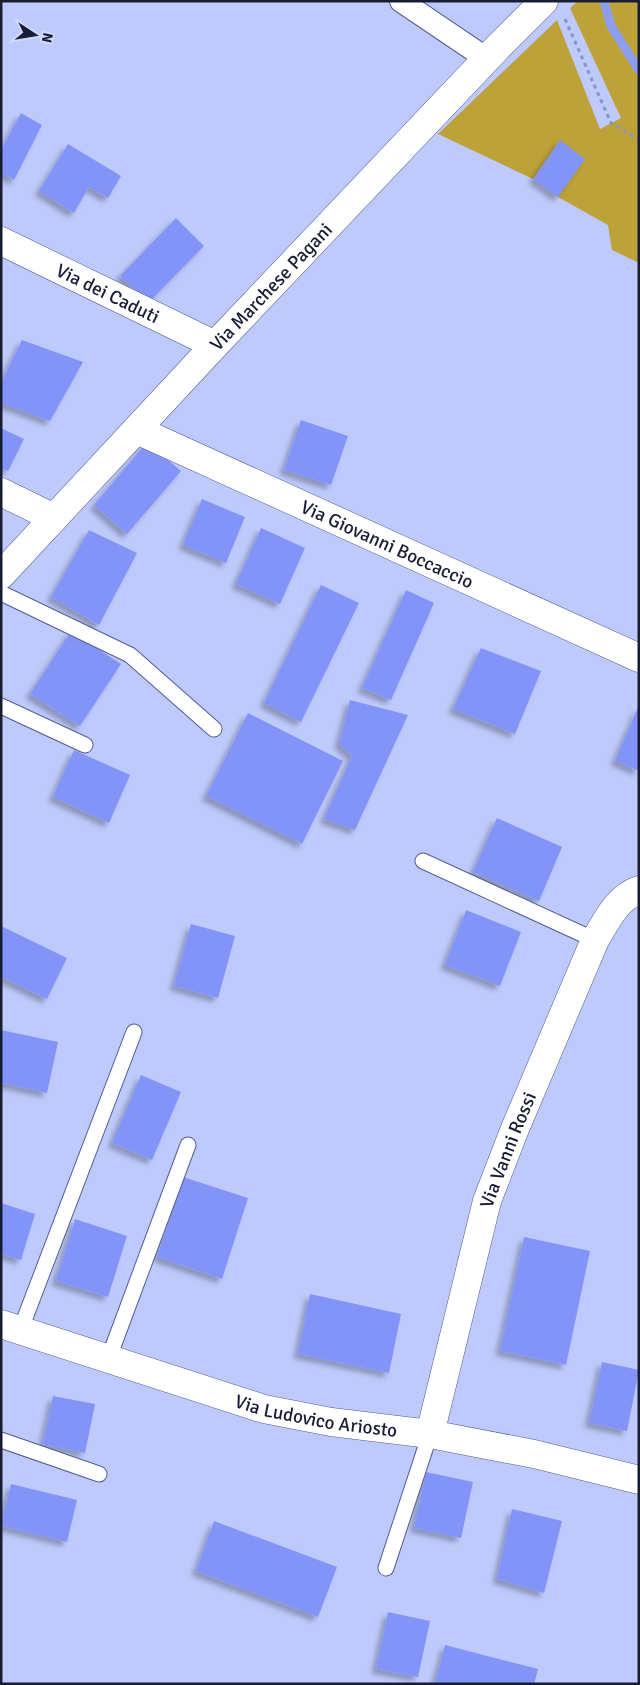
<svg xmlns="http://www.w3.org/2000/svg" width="640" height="1685" font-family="Signika,sans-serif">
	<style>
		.green { fill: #bda239 }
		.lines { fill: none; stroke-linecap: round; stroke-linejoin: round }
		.stream { stroke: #8e9eef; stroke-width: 9 }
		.building { fill: #8394f9; filter: url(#shadow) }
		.service-casing { stroke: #525d94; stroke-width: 17 }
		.pedestrian-casing { stroke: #525d94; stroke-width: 24 }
		.minor-casing { stroke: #525d94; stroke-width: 29 }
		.path { stroke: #8b95be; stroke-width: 3; stroke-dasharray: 4 4; stroke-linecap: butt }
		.service { stroke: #fff; stroke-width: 15 }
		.pedestrian { stroke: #fff; stroke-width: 22 }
		.minor { stroke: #fff; stroke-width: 28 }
		.labels { text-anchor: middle; stroke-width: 4.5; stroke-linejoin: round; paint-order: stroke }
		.street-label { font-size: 19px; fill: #191d34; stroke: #cfd8fe }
	</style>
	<defs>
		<filter id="shadow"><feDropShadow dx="-4.5" dy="4.5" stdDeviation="2.5" flood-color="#0004"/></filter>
	</defs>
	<rect width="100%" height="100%" fill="#becafc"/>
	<path class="green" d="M578,1H639V263L612,250L608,225L558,197L533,179L438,134L557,20L600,129L621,118L570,8Z"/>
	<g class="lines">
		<path class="stream" d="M604,1L611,26L639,70"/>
	</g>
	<g class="building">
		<path d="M21,113L42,125L14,180L1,173V150Z"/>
		<path d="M560,140L585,159L558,197L533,179Z"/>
		<path d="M68,144L121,176L108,198L89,187L74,213L39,191Z"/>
		<path d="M176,218L204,246L148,303L120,276Z"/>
		<path d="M22,340L83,362L50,421L1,403V383Z"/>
		<path d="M301,420L348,436L331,485L284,470Z"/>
		<path d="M1,428L24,439L8,471L1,467Z"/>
		<path d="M147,442L181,471L127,534L94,505Z"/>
		<path d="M202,499L245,517L226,563L183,545Z"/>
		<path d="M261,528L305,548L280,604L236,584Z"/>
		<path d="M89,530L137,553L99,625L51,597Z"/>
		<path d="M321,585L359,603L301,722L264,703Z"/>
		<path d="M406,590L434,603L391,700L362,688Z"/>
		<path d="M71,631L121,664L80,726L30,694Z"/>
		<path d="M481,648L541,671L515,734L453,709Z"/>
		<path d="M350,700L408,715L355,830L324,819L352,756L339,744Z"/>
		<path d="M639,705V771L615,761Z"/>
		<path d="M248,713L343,761L302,844L206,796Z"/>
		<path d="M74,750L130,775L109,823L53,797Z"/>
		<path d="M497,818L562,847L539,901L473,872Z"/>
		<path d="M466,910L521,932L500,986L445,965Z"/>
		<path d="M191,924L235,936L218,998L174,986Z"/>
		<path d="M1,926L67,958L47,999L1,977Z"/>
		<path d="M1,1030L58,1042L47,1093L1,1083Z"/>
		<path d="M141,1075L181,1092L152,1160L112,1143Z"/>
		<path d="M183,1177L248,1198L222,1279L157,1257Z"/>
		<path d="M1,1203L35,1214L21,1260L1,1254Z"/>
		<path d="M75,1219L127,1236L108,1297L56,1281Z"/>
		<path d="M524,1237L590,1251L566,1365L500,1351Z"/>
		<path d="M310,1294L401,1314L389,1373L298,1354Z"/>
		<path d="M602,1362L639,1370L627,1431L589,1423Z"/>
		<path d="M53,1396L95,1404L85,1453L43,1444Z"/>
		<path d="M426,1472L473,1482L461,1538L414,1528Z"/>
		<path d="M11,1484L77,1500L67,1542L1,1526Z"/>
		<path d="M512,1509L562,1521L544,1593L497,1579Z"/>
		<path d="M214,1521L337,1567L318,1617L196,1571Z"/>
		<path d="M388,1612L430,1621L418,1677L376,1669Z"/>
		<path d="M445,1645L538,1669L534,1684H435Z"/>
	</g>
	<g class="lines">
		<g class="service-casing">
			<g id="service">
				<path d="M1,593L130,655L214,729"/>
				<path d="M1,706L85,745"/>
				<path d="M423,861L595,940"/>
				<path d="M20,1331L134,1032"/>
				<path d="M108,1360L188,1145"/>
				<path d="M1,1440L99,1474"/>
				<path d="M386,1568L430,1434"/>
			</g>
		</g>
		<g class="pedestrian-casing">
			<path id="pedestrian" d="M401,1L487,59"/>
		</g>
		<g class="minor-casing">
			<g id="minor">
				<path id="s1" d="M1,241L215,345"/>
				<path id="s2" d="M137,430L639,658"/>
				<path d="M1,492L54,518"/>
				<path id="s3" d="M1,575L215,345L497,48L544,1"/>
				<path id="s4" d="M1,1324L264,1409L331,1422L430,1434L534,1454L639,1480"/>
				<path id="s5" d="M430,1434L487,1201L514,1131L595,940C606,922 617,897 639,890"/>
			</g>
		</g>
		<path class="path" d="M565,19L611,123L639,140"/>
		<use href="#service" class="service"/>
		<use href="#pedestrian" class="pedestrian"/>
		<use href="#minor" class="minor"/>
	</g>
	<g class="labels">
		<g class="street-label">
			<text dy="7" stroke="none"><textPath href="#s3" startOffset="395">Via Marchese Pagani</textPath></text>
			<text dy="7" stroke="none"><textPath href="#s1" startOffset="119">Via dei Caduti</textPath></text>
			<text dy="7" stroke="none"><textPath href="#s2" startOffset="275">Via Giovanni Boccaccio</textPath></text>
			<text dy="7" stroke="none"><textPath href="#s5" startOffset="295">Via Vanni Rossi</textPath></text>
			<text dy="7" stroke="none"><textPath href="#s4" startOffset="329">Via Ludovico Ariosto</textPath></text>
		</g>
	</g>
	<rect width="640" height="1685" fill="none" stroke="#191d34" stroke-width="5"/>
	<g transform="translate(35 35) rotate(102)" stroke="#cfd8fe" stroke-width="4" paint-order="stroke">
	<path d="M0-4L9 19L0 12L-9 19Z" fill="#191d34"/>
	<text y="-8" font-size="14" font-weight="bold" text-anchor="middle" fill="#191d34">N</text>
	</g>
</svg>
